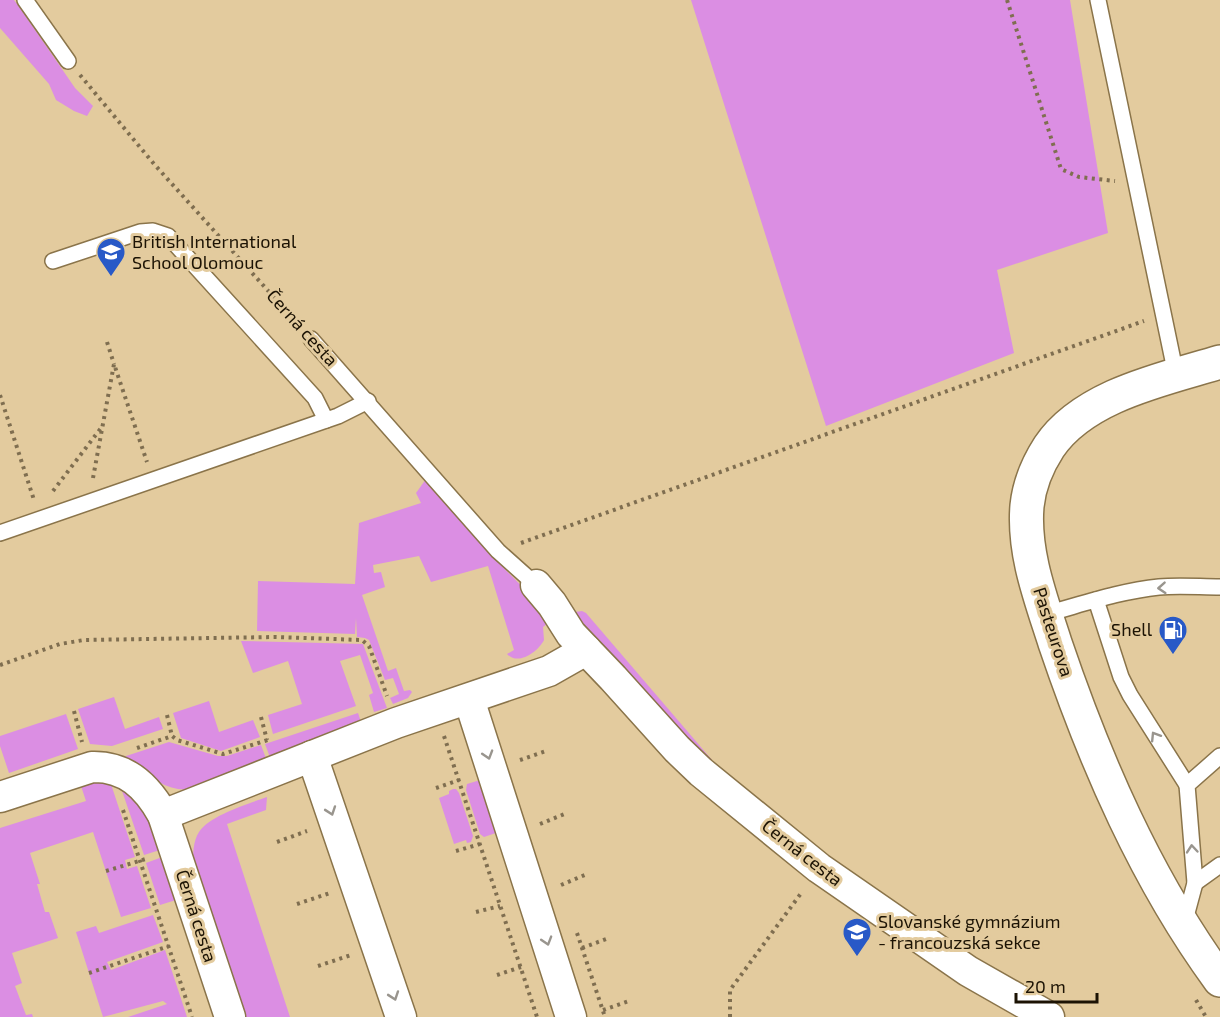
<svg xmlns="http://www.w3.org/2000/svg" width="1220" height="1017" font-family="'Exo 2',sans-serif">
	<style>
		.green { fill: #db8ee3 }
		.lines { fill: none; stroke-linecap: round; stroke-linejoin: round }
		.service-casing { stroke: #8a744a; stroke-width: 18 }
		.minor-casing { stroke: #8a744a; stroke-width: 33 }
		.secondary-casing { stroke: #8a744a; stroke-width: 36 }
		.path { stroke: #7f6e50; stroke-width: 4; stroke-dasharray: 3 4.5; stroke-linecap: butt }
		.service { stroke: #fff; stroke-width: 15 }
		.minor { stroke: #fff; stroke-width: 30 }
		.secondary { stroke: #fff; stroke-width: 33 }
		.oneway { stroke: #99958e }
		.labels { text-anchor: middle; stroke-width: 6; stroke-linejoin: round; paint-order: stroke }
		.poi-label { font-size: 18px; fill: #1c1304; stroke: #e3cb9e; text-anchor: start }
		.street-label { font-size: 18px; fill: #1c1304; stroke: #e3cb9e }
	</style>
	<rect width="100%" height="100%" fill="#e3cb9e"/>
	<g class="green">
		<path d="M0,0H14L20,8L75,88L93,106L87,116L74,111L56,100L49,84L0,28Z"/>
		<path d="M691,0H1070L1108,233L997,270L1014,353L826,426Z"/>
		<path d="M426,479L490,554L543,608L551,621L543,627L544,640C538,652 518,666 507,654L514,650L488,566L431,582L419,556L373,565L374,573L381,572L385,587L362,595L388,671L396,668L404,691L410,690L412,692L408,698L393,704L390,698L399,694L393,678L385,680L369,640L365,638L357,637L356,618L355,634L257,631L258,581L355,584L359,523L421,503L416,493Z"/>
		<path d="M582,611L586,613L712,760L701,766L589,638L575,612Z"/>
		<path d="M241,641L363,644L387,708L374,712L369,695L373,693L360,655L340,661L356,706L273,734L268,715L302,704L288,661L253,673Z"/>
		<path d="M114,697L125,729L159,717L163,729L112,746L90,744L78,709Z"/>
		<path d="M209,701L219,732L253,720L260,737L221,751L181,738L173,713Z"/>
		<path d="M358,713L362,725L271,760L265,744Z"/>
		<path d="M66,714L78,749L9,773L0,746V736Z"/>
		<path d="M169,742L218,756H227L261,745L267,761C246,770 200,793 178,789C159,786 141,770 125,759L126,756Z"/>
		<path d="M487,778L505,830L484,837L480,834L466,790L467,784Z"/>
		<path d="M110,781L135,857L125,860L127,869L137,866L151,908L121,917L93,832L30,853L40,884H37L45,912H49L58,938L12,953L22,983L15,986L26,1015L32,1014L33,1017H0V828L86,801L80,783Z"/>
		<path d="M120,785L145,805L163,849L144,855Z"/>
		<path d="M453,789H456L459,793L473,836L471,842L467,843L466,840L454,844L439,798L449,794V791Z"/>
		<path d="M267,797L266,810L227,824L290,1017H242L193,865C193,854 193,841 199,832C210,815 248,804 267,797Z"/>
		<path d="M165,856L176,900L160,905L146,863Z"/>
		<path d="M153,915L163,942L107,962L111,970L165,950L187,1017H128L167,1004L163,1001L103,1017L76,932L96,926L99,933Z"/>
	</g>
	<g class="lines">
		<g class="service-casing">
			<g id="service">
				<path d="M25,0L68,61"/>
				<path d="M1098,0L1176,375"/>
				<path d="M53,261L140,232L153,231L168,236L315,398L326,420"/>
				<path d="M311,339L498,551L536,585"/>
				<path d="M0,533L338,416L368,401"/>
				<path d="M1096,600L1121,677L1130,695L1187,785"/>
				<path d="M1046,614C1083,604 1120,591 1159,587C1179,585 1200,587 1220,587"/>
				<path d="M1195,883L1220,865"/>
				<path d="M1184,924L1195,883L1187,785L1220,756"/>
			</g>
		</g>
		<g class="minor-casing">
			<g id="minor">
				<path d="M536,585L552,604L571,634L613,678L677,749L701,772L819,868L968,971L1049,1017"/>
				<path d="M469,699L571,1017"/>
				<path d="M312,756L401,1017"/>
				<path d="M0,797L92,767C126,766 147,786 163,815L230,1017"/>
				<path d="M163,815L396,723L549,671L586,650"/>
			</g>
		</g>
		<g class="secondary-casing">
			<path id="secondary" d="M1220,362C1164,379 1084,395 1049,447C1038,464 1029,486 1027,506C1023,553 1041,599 1055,643C1095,761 1146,879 1220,980"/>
		</g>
		<g class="path">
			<path d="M1007,0L1061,169L1079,177L1115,181"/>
			<path d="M80,75L154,164L298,324"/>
			<path d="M107,342L114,364"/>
			<path d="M0,395L34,500"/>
			<path d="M93,478L114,364L147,462"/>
			<path d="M53,491L101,428"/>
			<path d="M521,543L1144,321"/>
			<path d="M0,665L60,644L84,640L275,637L362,640L369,646L387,696"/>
			<path d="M74,711L82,742"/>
			<path d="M167,715L172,736"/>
			<path d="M261,717L267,740"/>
			<path d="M444,736L537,1017"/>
			<path d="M137,748L172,736L177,740L223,754L271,739"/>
			<path d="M520,760L546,751"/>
			<path d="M436,788L459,780"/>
			<path d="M123,810L192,1017"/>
			<path d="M540,824L567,813"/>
			<path d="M277,842L307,831"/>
			<path d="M456,851L480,844"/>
			<path d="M106,871L149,858"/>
			<path d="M561,885L587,874"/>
			<path d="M297,904L330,893"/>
			<path d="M476,912L500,906"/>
			<path d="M577,933L605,1017"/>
			<path d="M582,948L609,938"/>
			<path d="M318,966L351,955"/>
			<path d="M89,973L169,946"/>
			<path d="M497,975L521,967"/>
			<path d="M1196,1000L1206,1017"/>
			<path d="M603,1010L629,1001"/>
			<path d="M730,1017V990L802,892"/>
		</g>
		<use href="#service" class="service"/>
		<use href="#minor" class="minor"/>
		<use href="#secondary" class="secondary"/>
	</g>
	<defs><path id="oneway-chevron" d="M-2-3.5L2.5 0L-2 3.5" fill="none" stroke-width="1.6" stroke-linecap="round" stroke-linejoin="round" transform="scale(1.5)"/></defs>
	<g class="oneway">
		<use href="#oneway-chevron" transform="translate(1162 588) rotate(176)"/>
		<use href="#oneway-chevron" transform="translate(1155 736) rotate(-122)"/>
		<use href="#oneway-chevron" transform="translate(488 755) rotate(73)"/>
		<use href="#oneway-chevron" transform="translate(331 811) rotate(71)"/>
		<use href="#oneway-chevron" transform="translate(1192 849) rotate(-95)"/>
		<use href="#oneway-chevron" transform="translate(547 941) rotate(73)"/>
		<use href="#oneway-chevron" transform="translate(394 996) rotate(71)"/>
	</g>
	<defs>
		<g id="school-pin" transform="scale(1.5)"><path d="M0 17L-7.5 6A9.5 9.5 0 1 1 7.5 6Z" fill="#2859c7" stroke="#e3cb9e"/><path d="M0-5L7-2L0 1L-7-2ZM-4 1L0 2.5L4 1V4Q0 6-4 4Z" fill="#fff"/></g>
		<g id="fuel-pin" transform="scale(1.5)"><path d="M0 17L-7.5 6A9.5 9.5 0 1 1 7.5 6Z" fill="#2859c7" stroke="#e3cb9e"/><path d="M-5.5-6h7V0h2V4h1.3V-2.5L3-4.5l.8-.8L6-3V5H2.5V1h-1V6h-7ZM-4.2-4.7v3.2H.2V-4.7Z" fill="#fff"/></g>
		<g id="university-pin" transform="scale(1.5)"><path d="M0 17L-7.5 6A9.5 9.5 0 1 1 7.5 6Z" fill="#2859c7" stroke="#e3cb9e"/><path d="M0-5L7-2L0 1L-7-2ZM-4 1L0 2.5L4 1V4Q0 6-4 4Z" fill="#fff"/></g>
	</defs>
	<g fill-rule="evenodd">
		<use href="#school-pin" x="111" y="252"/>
		<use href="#fuel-pin" x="1173" y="630"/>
		<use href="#university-pin" x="857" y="932"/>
	</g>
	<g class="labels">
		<g class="poi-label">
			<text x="132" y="248">British International<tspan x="132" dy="21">School Olomouc</tspan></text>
			<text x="1152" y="636" text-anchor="end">Shell</text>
			<text x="878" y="928">Slovanské gymnázium<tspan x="878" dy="21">- francouzská sekce</tspan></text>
		</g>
		<g class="street-label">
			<text transform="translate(302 328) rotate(48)" y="6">Černá cesta</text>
			<text transform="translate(1053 632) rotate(72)" y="6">Pasteurova</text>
			<text transform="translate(802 853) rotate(38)" y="6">Černá cesta</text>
			<text transform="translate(196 916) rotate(72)" y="6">Černá cesta</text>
		</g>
	</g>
	<path d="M1016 993v9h81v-9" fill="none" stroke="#1c1304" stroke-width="3"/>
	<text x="1025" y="993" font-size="18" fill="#1c1304" stroke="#e3cb9e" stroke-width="4.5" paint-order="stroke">20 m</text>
</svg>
